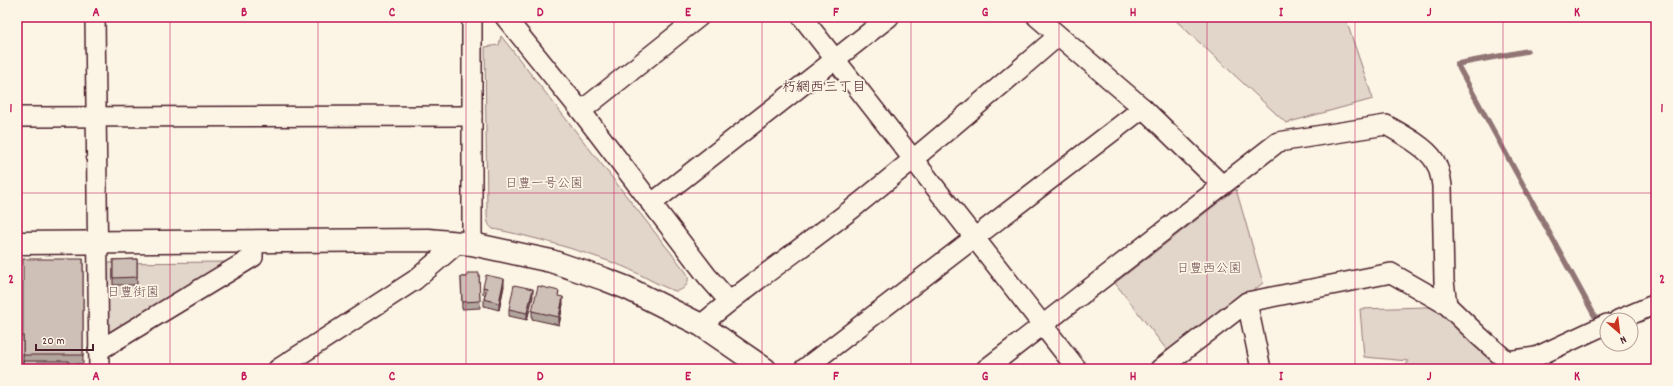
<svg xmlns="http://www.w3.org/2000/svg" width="1673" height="386" font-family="Dekko,'Klee One',sans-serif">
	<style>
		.green { fill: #e2d5ca; stroke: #967a7a }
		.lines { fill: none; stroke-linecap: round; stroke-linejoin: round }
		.stream { stroke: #917474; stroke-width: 5.5 }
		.minor-casing { stroke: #4a1f2b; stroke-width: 22 }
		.tertiary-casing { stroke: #4a1f2b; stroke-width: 25 }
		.minor { stroke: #fcf5e5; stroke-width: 19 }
		.tertiary { stroke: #fcf5e5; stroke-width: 22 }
		.wall { fill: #b2a59d; stroke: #4a1f2b }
		.shaded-wall { fill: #918680; stroke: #4a1f2b }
		.building { fill: #cfc0b7; stroke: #4a1f2b }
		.grid { fill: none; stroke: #c2185b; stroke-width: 1; stroke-opacity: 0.55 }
		.labels { text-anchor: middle; stroke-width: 3.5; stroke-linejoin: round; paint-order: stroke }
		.park-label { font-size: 13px; fill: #704c53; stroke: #fcf5e5 }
		.neighbourhood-label { font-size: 14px; fill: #4a1f2b; stroke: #fcf5e5 }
		.neatline { fill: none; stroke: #c2185b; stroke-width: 1.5 }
		.grid-label { font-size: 13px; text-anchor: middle; font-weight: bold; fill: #c2185b }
	</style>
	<rect width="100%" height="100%" fill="#fcf5e5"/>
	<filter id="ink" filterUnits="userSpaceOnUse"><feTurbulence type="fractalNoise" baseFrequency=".025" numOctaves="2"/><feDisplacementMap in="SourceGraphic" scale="8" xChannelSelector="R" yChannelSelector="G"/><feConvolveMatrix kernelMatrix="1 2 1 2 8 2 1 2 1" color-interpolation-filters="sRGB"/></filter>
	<g filter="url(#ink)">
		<g class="green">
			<path d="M1172,17H1345L1373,99L1286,123Z"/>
			<path d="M501,36L686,272C692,281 685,291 675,291C654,284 635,270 614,263C575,249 535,237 493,229C487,225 487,219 487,212L485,47L499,45Z"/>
			<path d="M1236,189L1263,283L1170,354L1115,283Z"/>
			<path d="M225,262V265L111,334L107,331L105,263Z"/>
			<path d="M1456,306L1531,369H1405L1408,361L1364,357L1360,309Z"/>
		</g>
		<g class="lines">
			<path class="stream" d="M1527,51L1457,64L1598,322"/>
			<g class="minor-casing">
				<g id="minor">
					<path d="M95,17L99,369"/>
					<path d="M505,17L581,111L707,276L729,301"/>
					<path d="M802,17L1077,369"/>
					<path d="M1037,17L1143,108L1222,185"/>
					<path d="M581,111L699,17"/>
					<path d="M17,117L472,116"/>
					<path d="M651,204L889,17"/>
					<path d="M472,244V17"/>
					<path d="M1247,302L1261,369"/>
					<path d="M1618,320L1656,304"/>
					<path d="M701,325C749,284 802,248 852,209C922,153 990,95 1058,36"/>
					<path d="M98,351L253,257V242"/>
					<path d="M278,369L415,280L458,243"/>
					<path d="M804,369L1143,108"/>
					<path d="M986,369L1278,142L1386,125C1400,133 1425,146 1434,160C1439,168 1441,177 1442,186L1444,281L1447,305"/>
					<path d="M1160,369L1247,302L1391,273L1447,305L1479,336L1507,361L1536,357L1607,324"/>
				</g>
			</g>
			<g class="tertiary-casing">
				<path id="tertiary" d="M17,243L428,240L472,244L551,261L604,279L627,288L701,325L765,369"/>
			</g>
			<use href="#minor" class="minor"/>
			<use href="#tertiary" class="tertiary"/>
		</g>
		<g class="wall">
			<path d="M83,259V364H69L68,369H17L23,336Z"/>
			<path d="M137,259V285H113V260Z"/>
			<path d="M17,261H19L18,280H17Z"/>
			<path d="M479,273L480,308L462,309L461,277H467Z"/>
			<path d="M504,286L499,310L484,306V299L485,295L483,294V287Z"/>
			<path d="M533,296L527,320L509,316V309Z"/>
			<path d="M559,296L563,304L559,325L532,319V311Z"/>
		</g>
		<g class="shaded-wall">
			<path d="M504,279V286L499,310V303Z"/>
			<path d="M533,289V296L527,320V313Z"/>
			<path d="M563,297V304L559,325V317Z"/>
		</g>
		<g class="building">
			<rect x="23" y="259" width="60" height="96"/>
			<path d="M137,259V277L113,278V260Z"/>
			<path d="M17,261H19L18,270H17Z"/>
			<path d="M467,273H479L480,301L462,302L461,277H467Z"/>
			<path d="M486,275L504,279L499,303L484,299L487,288L483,287Z"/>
			<path d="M514,285L533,289L527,313L509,309Z"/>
			<path d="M538,286L559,291L558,296L563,297L559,317L532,311Z"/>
			<path d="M17,336H23V365V361H69L68,367H36V369H17Z"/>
		</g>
	</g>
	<path class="grid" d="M170,17V369M318,17V369M466,17V369M614,17V369M762,17V369M911,17V369M1059,17V369M1207,17V369M1355,17V369M1503,17V369M17,193H1656"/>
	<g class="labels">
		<g class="park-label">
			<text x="544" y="187">日豊一号公園</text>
			<text x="1209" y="272">日豊西公園</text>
			<text x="133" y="296">日豊街園</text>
		</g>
		<g class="neighbourhood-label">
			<text x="824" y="91">朽網西三丁目</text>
		</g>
	</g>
	<rect width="1673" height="386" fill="none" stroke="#fcf5e5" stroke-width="44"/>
	<g transform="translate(1619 332) rotate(152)"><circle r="19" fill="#fcf5e5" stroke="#b59f9b"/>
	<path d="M0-3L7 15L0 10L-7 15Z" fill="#c8321e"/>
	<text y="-6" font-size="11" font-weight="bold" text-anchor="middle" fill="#4a1f2b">N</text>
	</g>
	<path d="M36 344v6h57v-6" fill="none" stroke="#4a1f2b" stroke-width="2"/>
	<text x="42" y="344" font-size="12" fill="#4a1f2b" stroke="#fcf5e5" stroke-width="3" paint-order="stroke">20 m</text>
	<rect x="22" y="22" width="1629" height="342" class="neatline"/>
	<g class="grid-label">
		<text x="96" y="16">A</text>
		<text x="244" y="16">B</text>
		<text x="392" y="16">C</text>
		<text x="540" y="16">D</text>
		<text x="688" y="16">E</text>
		<text x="836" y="16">F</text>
		<text x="985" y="16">G</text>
		<text x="1133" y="16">H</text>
		<text x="1281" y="16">I</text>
		<text x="1429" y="16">J</text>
		<text x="1577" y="16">K</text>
		<text x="11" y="112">1</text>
		<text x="1662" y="112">1</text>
		<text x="11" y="283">2</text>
		<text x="1662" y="283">2</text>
		<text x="96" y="380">A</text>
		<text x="244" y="380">B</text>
		<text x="392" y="380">C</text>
		<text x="540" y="380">D</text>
		<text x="688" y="380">E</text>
		<text x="836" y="380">F</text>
		<text x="985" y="380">G</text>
		<text x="1133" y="380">H</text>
		<text x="1281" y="380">I</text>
		<text x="1429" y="380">J</text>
		<text x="1577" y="380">K</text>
	</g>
</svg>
